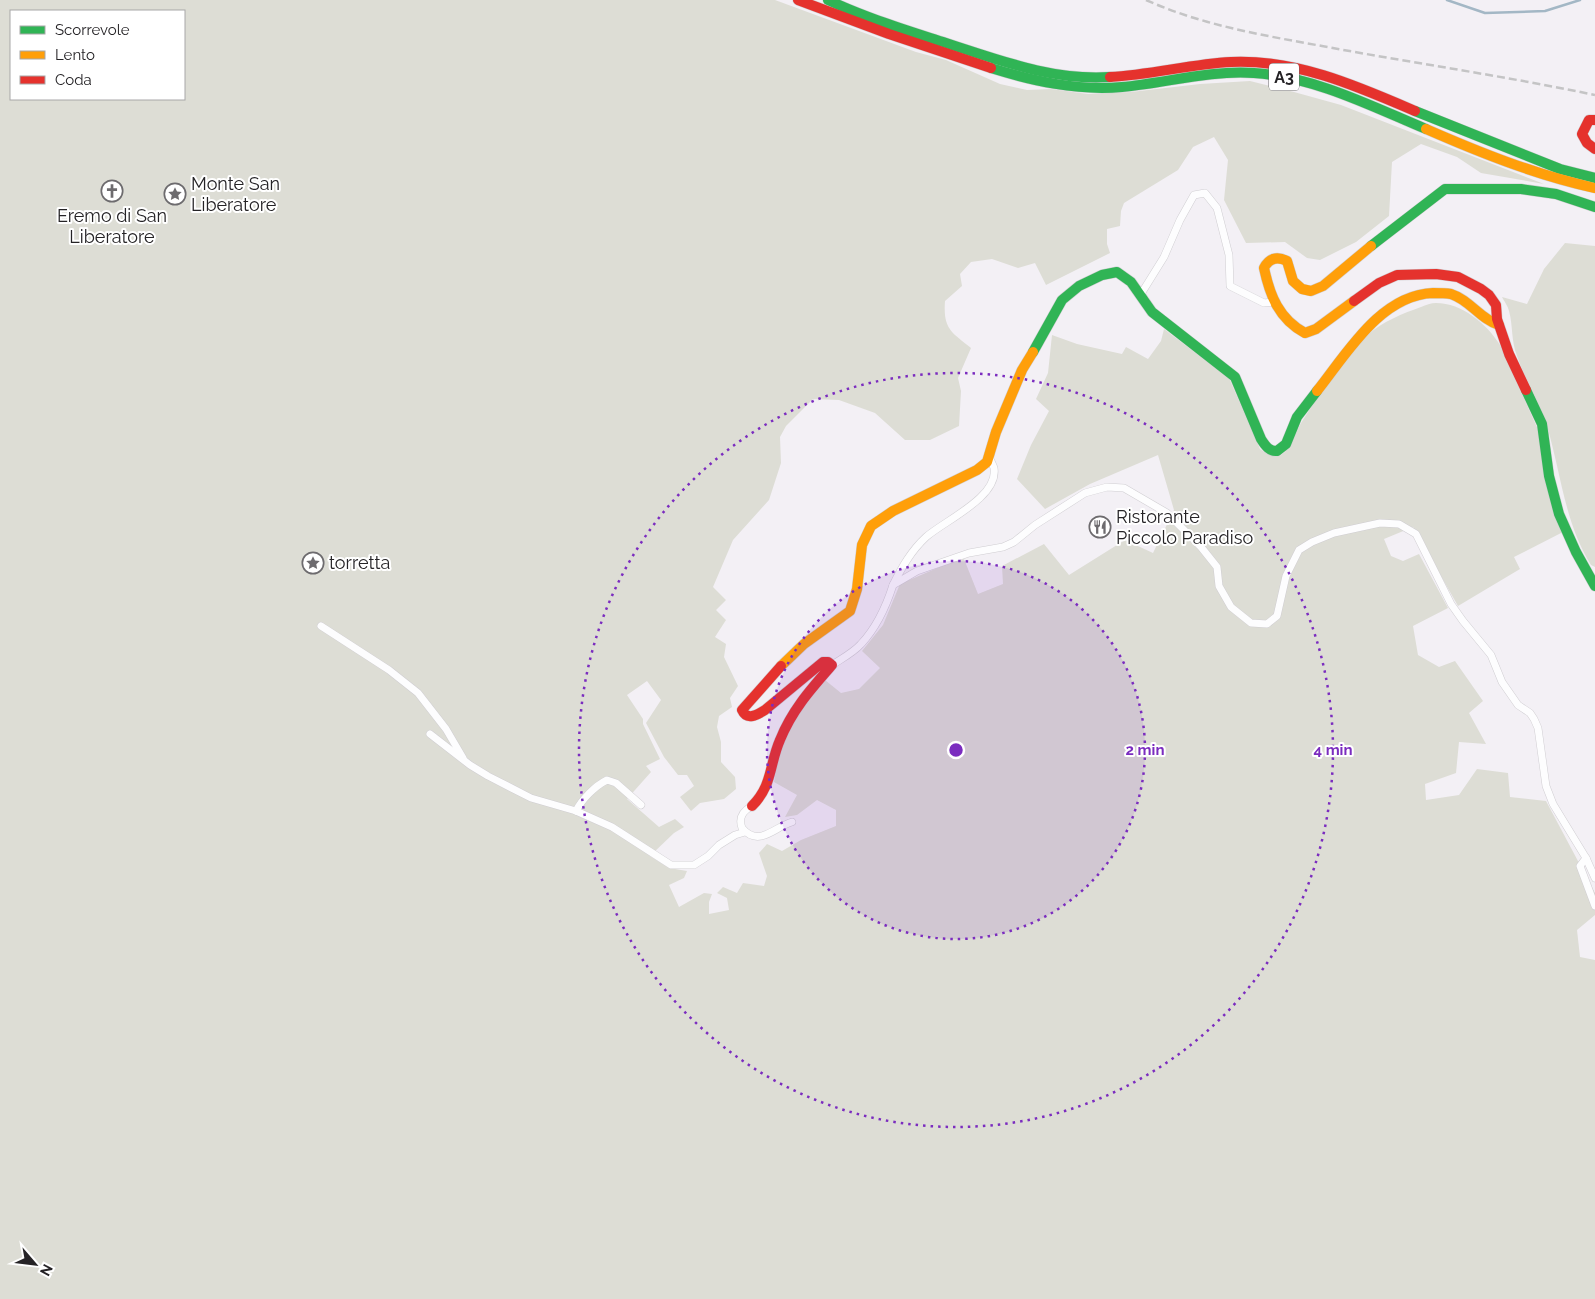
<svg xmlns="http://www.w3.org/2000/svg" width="1595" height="1299" font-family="Raleway,sans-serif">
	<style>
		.green { fill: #ddddd5; fill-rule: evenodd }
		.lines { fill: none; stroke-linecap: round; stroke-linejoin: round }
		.stream { stroke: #a3b7c5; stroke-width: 2.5 }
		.street-casing { stroke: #d0ced2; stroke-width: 8 }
		.fast-casing { stroke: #d0ced2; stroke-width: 11 }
		.slow-casing { stroke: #d0ced2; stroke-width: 11 }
		.jam-casing { stroke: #d0ced2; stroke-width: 11 }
		.street { stroke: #fdfdfe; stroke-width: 7 }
		.fast { stroke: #30b455; stroke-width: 10 }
		.slow { stroke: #ff9f0a; stroke-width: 10 }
		.jam { stroke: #e5322d; stroke-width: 10 }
		.rail { stroke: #c4c4c5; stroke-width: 2.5; stroke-dasharray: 8 4; stroke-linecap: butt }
		.ring { fill: none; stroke: #7b2cbf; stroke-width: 2.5; stroke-dasharray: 2.5 5 }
		.labels { text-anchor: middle; stroke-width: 4; stroke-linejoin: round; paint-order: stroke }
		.shield { fill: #fff; stroke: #666567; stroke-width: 1 }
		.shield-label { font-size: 16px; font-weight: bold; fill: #252326 }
		.poi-label { font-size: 18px; fill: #252326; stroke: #fff; text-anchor: start }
		.centre { fill: #7b2cbf; stroke: #fff; stroke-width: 2.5 }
		.ring-label { font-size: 15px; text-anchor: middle; font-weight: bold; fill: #7b2cbf; stroke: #fff; stroke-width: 4; stroke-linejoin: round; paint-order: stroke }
	</style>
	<rect width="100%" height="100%" fill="#f3f0f5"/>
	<g class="green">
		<path d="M0,0H775L916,52L946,60L1000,84L1027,90L1051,89L1088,94L1131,92L1200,84L1250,81L1294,92L1341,105L1544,184L1481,173L1457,157L1421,144L1392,162L1389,216L1356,242L1320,260L1307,258L1285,242L1246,243L1224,200L1228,160L1214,137L1193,147L1178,170L1124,203L1121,211L1120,226L1107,229V244L1110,253L1046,285L1035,263L1018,268L992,259L971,262L960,274L962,286L945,301C943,329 951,332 971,348L958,378L961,391L959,426L930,440H905L875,413L839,400L813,399L786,426L780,437L781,463L769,500L733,540L713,587L726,600L716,610L726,620L715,637L726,644L724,657L738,686L730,698L732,707L719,716L717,727L721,742V762L735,777L736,789L724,799L700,803L691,811L680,797L694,786L687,775H678L664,757L646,723L661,700L647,681L627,695L643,719V724L660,759L646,766L651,772L627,799L659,827L675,819L684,827L674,833L650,856L669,868L687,871L684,878L669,885L679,907L704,893L712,894L709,902V914L729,910L727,898L717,893L723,887L737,893L743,883L764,886L767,876L759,853L767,844L782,851L801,840L836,826V810L817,800L797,815L785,817L797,795L774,782C776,772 777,761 780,751C785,732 810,693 825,680L841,693L859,689L880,668L862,651L883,625L900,584L942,566L964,559L978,594L1003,584L1002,566L1044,544L1069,575L1125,540L1153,553L1174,510L1158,455L1090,484L1045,509L1017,479L1031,445L1049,411L1036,399L1048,373L1052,335L1077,344L1122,354L1126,347L1148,359L1161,341L1164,329L1229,378L1260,449C1266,453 1273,459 1281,455C1291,449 1295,433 1301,423C1320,393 1342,361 1368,335C1381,322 1404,313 1421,307C1426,305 1431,303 1436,303C1462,303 1487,324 1500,345L1540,434L1563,532L1514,557L1520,569L1458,606L1413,527L1384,539L1391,556L1403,561L1419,554L1448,608L1413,626L1418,655L1439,667L1455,661L1483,701L1469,713L1486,744L1459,742L1456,773L1425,784L1426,800L1459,795L1477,769L1508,773L1510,797L1546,801L1595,893V915L1577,930L1580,957L1595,960V1299H0ZM11,11H184V99H11Z"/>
		<path d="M1565,243L1595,246V567L1591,565C1564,522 1561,471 1546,423C1538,400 1525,379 1517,356C1511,341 1513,325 1509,311C1508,306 1504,301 1502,297L1527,304L1544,269Z"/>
	</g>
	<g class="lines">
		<path class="stream" d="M1447,0L1485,13L1545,11L1580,0"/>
		<g class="street-casing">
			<g id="street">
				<path d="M1141,294L1164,257L1180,220L1194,195L1205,193L1217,208L1229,255L1230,286L1264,303L1273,302"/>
				<path d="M893,585C902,567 911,551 926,537C944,521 999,497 994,468C993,465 991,461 989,457"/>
				<path d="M321,626L389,670L418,693L446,729L463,758"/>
				<path d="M832,665C841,659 853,653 861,644C877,627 886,607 893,585L917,571L969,553L1003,547L1014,542L1035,525L1085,493L1107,487L1124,488L1167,513L1201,547L1217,567L1219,586L1231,607L1251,623L1267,624L1277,616L1286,576L1299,550L1312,542L1334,533L1380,523L1399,524L1416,534L1451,604L1463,621L1491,655L1502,682L1518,705L1530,713L1534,719L1538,728L1546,786L1553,804L1586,858L1595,878"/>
				<path d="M430,734L470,765L488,776L531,798L576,811L612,827L671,865H694L708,856L719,845L735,835L745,832"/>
				<path d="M752,806C743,811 738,817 742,828C759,848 774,827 792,822"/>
				<path d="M576,811C582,799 595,786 607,780L616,783L641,805"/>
				<path d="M1586,858L1580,866L1595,906"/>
			</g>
		</g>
		<g class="fast-casing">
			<g id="fast">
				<path d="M828,0C866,18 906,30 946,43C999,60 1053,81 1110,77"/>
				<path d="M991,68C1033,81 1077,91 1122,87C1166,83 1209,70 1254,73C1315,77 1371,106 1426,129"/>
				<path d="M1415,111L1560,169L1595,178"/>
				<path d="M1371,246L1445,189H1521L1556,194L1595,207"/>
				<path d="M1033,352L1062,300L1079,286L1102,275L1117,272L1131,282L1152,312L1235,377L1261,439C1265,445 1269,452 1277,451L1286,444L1297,417L1317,391"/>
				<path d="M1526,390L1542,424L1549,476L1559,514L1576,552L1595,586"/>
			</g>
		</g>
		<g class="slow-casing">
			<g id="slow">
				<path d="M1426,129C1481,153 1536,175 1595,188"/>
				<path d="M1354,301L1316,329L1305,333C1279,319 1270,296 1264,268C1269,258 1277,256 1287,261L1293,281L1302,289L1311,291L1323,286L1371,246"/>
				<path d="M1317,391C1346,355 1380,295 1433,293C1439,293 1445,293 1451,294C1470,300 1480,319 1499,325"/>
				<path d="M781,666L804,644L850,611L857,589L862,545L871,526L893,511L977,470L987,462L996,432L1022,370L1033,352"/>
			</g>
		</g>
		<g class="jam-casing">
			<g id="jam">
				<path d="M798,0L889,34L991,68"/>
				<path d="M1110,77C1151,75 1191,64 1231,62C1296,59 1357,86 1415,111"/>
				<path d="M1595,120H1589L1582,134L1587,143L1595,149"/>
				<path d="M1354,301L1379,283L1397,275L1436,274L1458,277L1481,289L1489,295L1496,305L1497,319L1509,354L1526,390"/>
				<path d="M752,806C773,785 769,765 780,740C792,710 811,689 832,665L828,662H823L765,710C757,715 747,721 742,710L781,666"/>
			</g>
		</g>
		<use href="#street" class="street"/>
		<use href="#fast" class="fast"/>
		<use href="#slow" class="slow"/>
		<use href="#jam" class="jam"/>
		<path class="rail" d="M1146,0C1202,25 1261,35 1322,46C1413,63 1504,76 1595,95"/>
	</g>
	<circle cx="956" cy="750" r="189" fill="#7b2cbf" fill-opacity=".12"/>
	<g class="ring">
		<circle cx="956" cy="750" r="189"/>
		<circle cx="956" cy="750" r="377"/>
	</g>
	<defs>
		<g id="church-ring" transform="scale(1.125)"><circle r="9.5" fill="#fff" stroke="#6d6b6e" stroke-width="1.5"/><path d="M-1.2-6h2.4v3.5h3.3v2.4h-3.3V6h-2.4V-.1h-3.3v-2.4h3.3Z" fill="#6d6b6e"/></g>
		<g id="sight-ring" transform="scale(1.125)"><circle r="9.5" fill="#fff" stroke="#6d6b6e" stroke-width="1.5"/><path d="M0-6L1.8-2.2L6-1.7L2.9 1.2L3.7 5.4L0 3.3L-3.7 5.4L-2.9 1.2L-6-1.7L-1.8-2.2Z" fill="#6d6b6e"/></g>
		<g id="restaurant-ring" transform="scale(1.125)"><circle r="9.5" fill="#fff" stroke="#6d6b6e" stroke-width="1.5"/><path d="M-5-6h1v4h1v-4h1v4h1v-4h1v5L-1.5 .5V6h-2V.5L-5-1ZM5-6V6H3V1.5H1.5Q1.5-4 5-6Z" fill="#6d6b6e"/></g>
	</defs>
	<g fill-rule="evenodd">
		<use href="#church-ring" x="112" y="191"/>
		<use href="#sight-ring" x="175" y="194"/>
		<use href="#restaurant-ring" x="1100" y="527"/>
		<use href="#sight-ring" x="313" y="563"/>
	</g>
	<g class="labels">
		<rect class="shield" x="1269" y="63.5" width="30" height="27" rx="4"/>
		<g class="shield-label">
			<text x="1284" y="83">A3</text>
		</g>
		<g class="poi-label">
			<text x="191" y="190">Monte San<tspan x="191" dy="21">Liberatore</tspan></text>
			<text x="112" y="222" text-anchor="middle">Eremo di San<tspan x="112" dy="21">Liberatore</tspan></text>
			<text x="1116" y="523">Ristorante<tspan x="1116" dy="21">Piccolo Paradiso</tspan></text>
			<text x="329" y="569">torretta</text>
		</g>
	</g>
	<circle cx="956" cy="750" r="8" class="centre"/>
	<g class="ring-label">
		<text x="1145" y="755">2 min</text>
		<text x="1333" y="755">4 min</text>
	</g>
	<rect x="10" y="10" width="175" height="90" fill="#ffffff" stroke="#a8a7a8"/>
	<rect x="20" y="26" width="25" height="8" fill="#30b455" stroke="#a8a7a8"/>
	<text x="55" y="35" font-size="15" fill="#252326">Scorrevole</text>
	<rect x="20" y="51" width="25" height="8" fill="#ff9f0a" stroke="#a8a7a8"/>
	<text x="55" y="60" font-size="15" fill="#252326">Lento</text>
	<rect x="20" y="76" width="25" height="8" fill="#e5322d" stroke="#a8a7a8"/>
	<text x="55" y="85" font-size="15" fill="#252326">Coda</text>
	<g transform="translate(35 1264) rotate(118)" stroke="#ffffff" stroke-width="4" paint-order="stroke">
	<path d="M0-4L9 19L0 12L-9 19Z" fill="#252326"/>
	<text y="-8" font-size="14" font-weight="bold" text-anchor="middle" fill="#252326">N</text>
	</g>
</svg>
